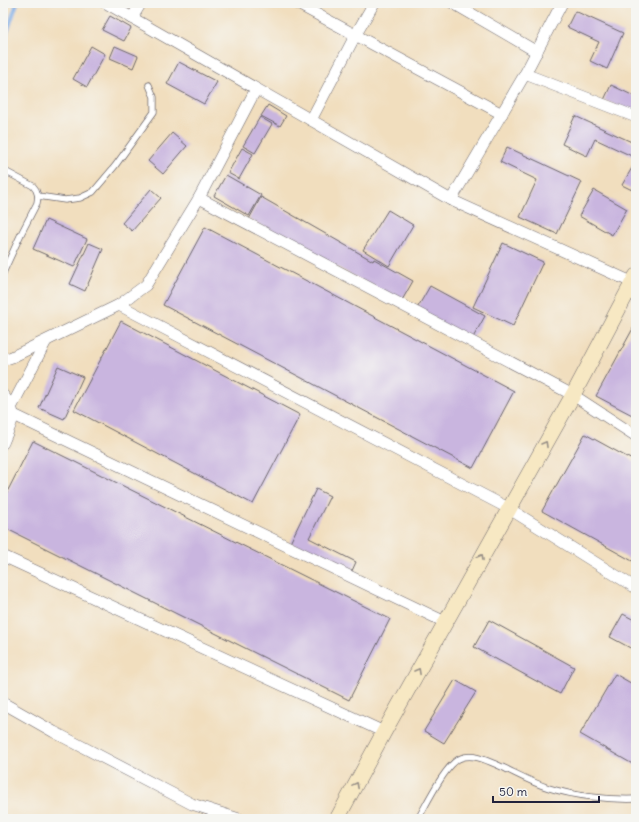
<svg xmlns="http://www.w3.org/2000/svg" width="639" height="822" font-family="Delius,sans-serif">
	<style>
		.lines { fill: none; stroke-linecap: round; stroke-linejoin: round }
		.stream { stroke: #7babe6; stroke-width: 4 }
		.building { fill: #c9b5df }
		.lane-casing { stroke: #6a6469; stroke-width: 7 }
		.street-casing { stroke: #6a6469; stroke-width: 12 }
		.secondary-casing { stroke: #6a6469; stroke-width: 16 }
		.lane { stroke: #fff; stroke-width: 5.5 }
		.street { stroke: #fff; stroke-width: 11 }
		.secondary { stroke: #f7e8c3; stroke-width: 15 }
		.oneway { stroke: #978f86 }
	</style>
	<rect width="100%" height="100%" fill="#f6f6f2"/>
	<filter id="ink" filterUnits="userSpaceOnUse"><feTurbulence type="fractalNoise" baseFrequency=".025" numOctaves="2"/><feDisplacementMap in="SourceGraphic" scale="8" xChannelSelector="R" yChannelSelector="G"/><feConvolveMatrix kernelMatrix="1 2 1 2 8 2 1 2 1" color-interpolation-filters="sRGB"/></filter>
	<filter id="wash" filterUnits="userSpaceOnUse"><feTurbulence type="fractalNoise" baseFrequency=".012" numOctaves="4" result="noise"/><feDisplacementMap in="SourceGraphic" scale="16" xChannelSelector="R" yChannelSelector="G"/><feGaussianBlur stdDeviation="0.9" result="paint"/><feColorMatrix in="noise" values="0 0 0 0 0 0 0 0 0 0 0 0 0 0 0 0 0 1.4 0 .05"/><feComposite in="paint" operator="in"/></filter>
	<g filter="url(#wash)">
		<rect width="100%" height="100%" fill="#f1debe"/>
		<g class="lines">
			<path class="stream" d="M3,44L17,3"/>
		</g>
		<g id="blocks">
			<g class="building">
				<path d="M575,11L623,33L607,69L590,61L599,42L567,27Z"/>
				<path d="M110,16L131,28L124,41L102,30Z"/>
				<path d="M91,46L105,54L87,87L73,79Z"/>
				<path d="M115,46L138,56L133,68L110,58Z"/>
				<path d="M179,62L217,82L204,104L167,84Z"/>
				<path d="M611,85L636,97V115L604,100Z"/>
				<path d="M268,105L286,116L280,126L261,116Z"/>
				<path d="M575,116L636,144V158L595,139L587,156L562,144Z"/>
				<path d="M260,117L272,124L255,153L243,146Z"/>
				<path d="M172,133L187,146L163,174L148,161Z"/>
				<path d="M507,147L582,182L557,234L520,217L537,180L500,162Z"/>
				<path d="M242,148L253,154L239,179L228,173Z"/>
				<path d="M636,161V183L632,190L622,185Z"/>
				<path d="M226,175L261,195L249,216L214,196Z"/>
				<path d="M151,189L161,198L132,231L122,223Z"/>
				<path d="M594,190L627,209L612,235L579,216Z"/>
				<path d="M261,197L373,261L374,259L413,281L401,302L249,219Z"/>
				<path d="M388,210L413,225L389,266L363,250Z"/>
				<path d="M46,220L87,239L74,267L33,249Z"/>
				<path d="M205,227L514,391L473,468L163,305Z"/>
				<path d="M89,243L103,249L85,291L70,284Z"/>
				<path d="M503,243L543,262L513,326L473,307Z"/>
				<path d="M430,286L485,316L470,343L415,312Z"/>
				<path d="M121,321L300,415L253,504L74,410Z"/>
				<path d="M636,323V417L596,396Z"/>
				<path d="M58,366L83,377L64,419L39,408Z"/>
				<path d="M585,434L636,462V563L542,511Z"/>
				<path d="M33,441L390,619L349,700L3,527V500Z"/>
				<path d="M316,489L330,496L309,538L356,562L351,573L290,543Z"/>
				<path d="M623,614L636,621V651L610,637Z"/>
				<path d="M489,620L574,667L560,694L474,647Z"/>
				<path d="M615,674L636,686V766L580,734Z"/>
				<path d="M455,680L476,692L444,743L424,731Z"/>
			</g>
		</g>
	</g>
	<g filter="url(#ink)">
		<use href="#blocks" fill-opacity="0" stroke="#6a6469" stroke-width="1"/>
		<g class="lines">
			<g class="lane-casing">
				<g id="lane">
					<path d="M3,170L33,186L36,190L38,196L37,203L21,234L3,273"/>
					<path d="M38,196L65,200L80,198L93,192L115,166L154,112V97L149,85"/>
					<path d="M418,819C426,805 446,763 461,758C474,753 490,762 502,767C517,774 533,783 549,788C574,796 609,800 636,799"/>
				</g>
			</g>
			<g class="street-casing">
				<g id="street">
					<path d="M106,3L451,200L636,284"/>
					<path d="M296,3L502,114"/>
					<path d="M453,3L537,52"/>
					<path d="M132,18L141,3"/>
					<path d="M525,74L636,117"/>
					<path d="M311,120L355,36L374,3"/>
					<path d="M199,198L573,395L636,436"/>
					<path d="M451,200L525,74L562,3"/>
					<path d="M119,305L508,508L636,588"/>
					<path d="M3,360L12,357L119,305L146,285L199,198L256,89"/>
					<path d="M3,395C20,416 12,419 3,443"/>
					<path d="M12,406L46,341"/>
					<path d="M14,415L445,622"/>
					<path d="M3,556L384,732"/>
					<path d="M3,703L54,732L192,804L239,819"/>
				</g>
			</g>
			<g class="secondary-casing">
				<path id="secondary" d="M337,819L384,732L573,395L636,276"/>
			</g>
			<use href="#lane" class="lane"/>
			<use href="#street" class="street"/>
			<use href="#secondary" class="secondary"/>
		</g>
		<defs><path id="oneway-chevron" d="M-2-3.5L2.5 0L-2 3.5" fill="none" stroke-width="1.6" stroke-linecap="round" stroke-linejoin="round"/></defs>
		<g class="oneway">
			<use href="#oneway-chevron" transform="translate(545 444) rotate(-60)"/>
			<use href="#oneway-chevron" transform="translate(481 557) rotate(-61)"/>
			<use href="#oneway-chevron" transform="translate(418 671) rotate(-61)"/>
			<use href="#oneway-chevron" transform="translate(356 785) rotate(-62)"/>
		</g>
	</g>
	<rect width="639" height="822" fill="none" stroke="#f6f6f2" stroke-width="16"/>
	<path d="M493 796v6h106v-6" fill="none" stroke="#22223b" stroke-width="2"/>
	<text x="499" y="796" font-size="12" fill="#22223b" stroke="#f6f6f2" stroke-width="3" paint-order="stroke">50 m</text>
</svg>
